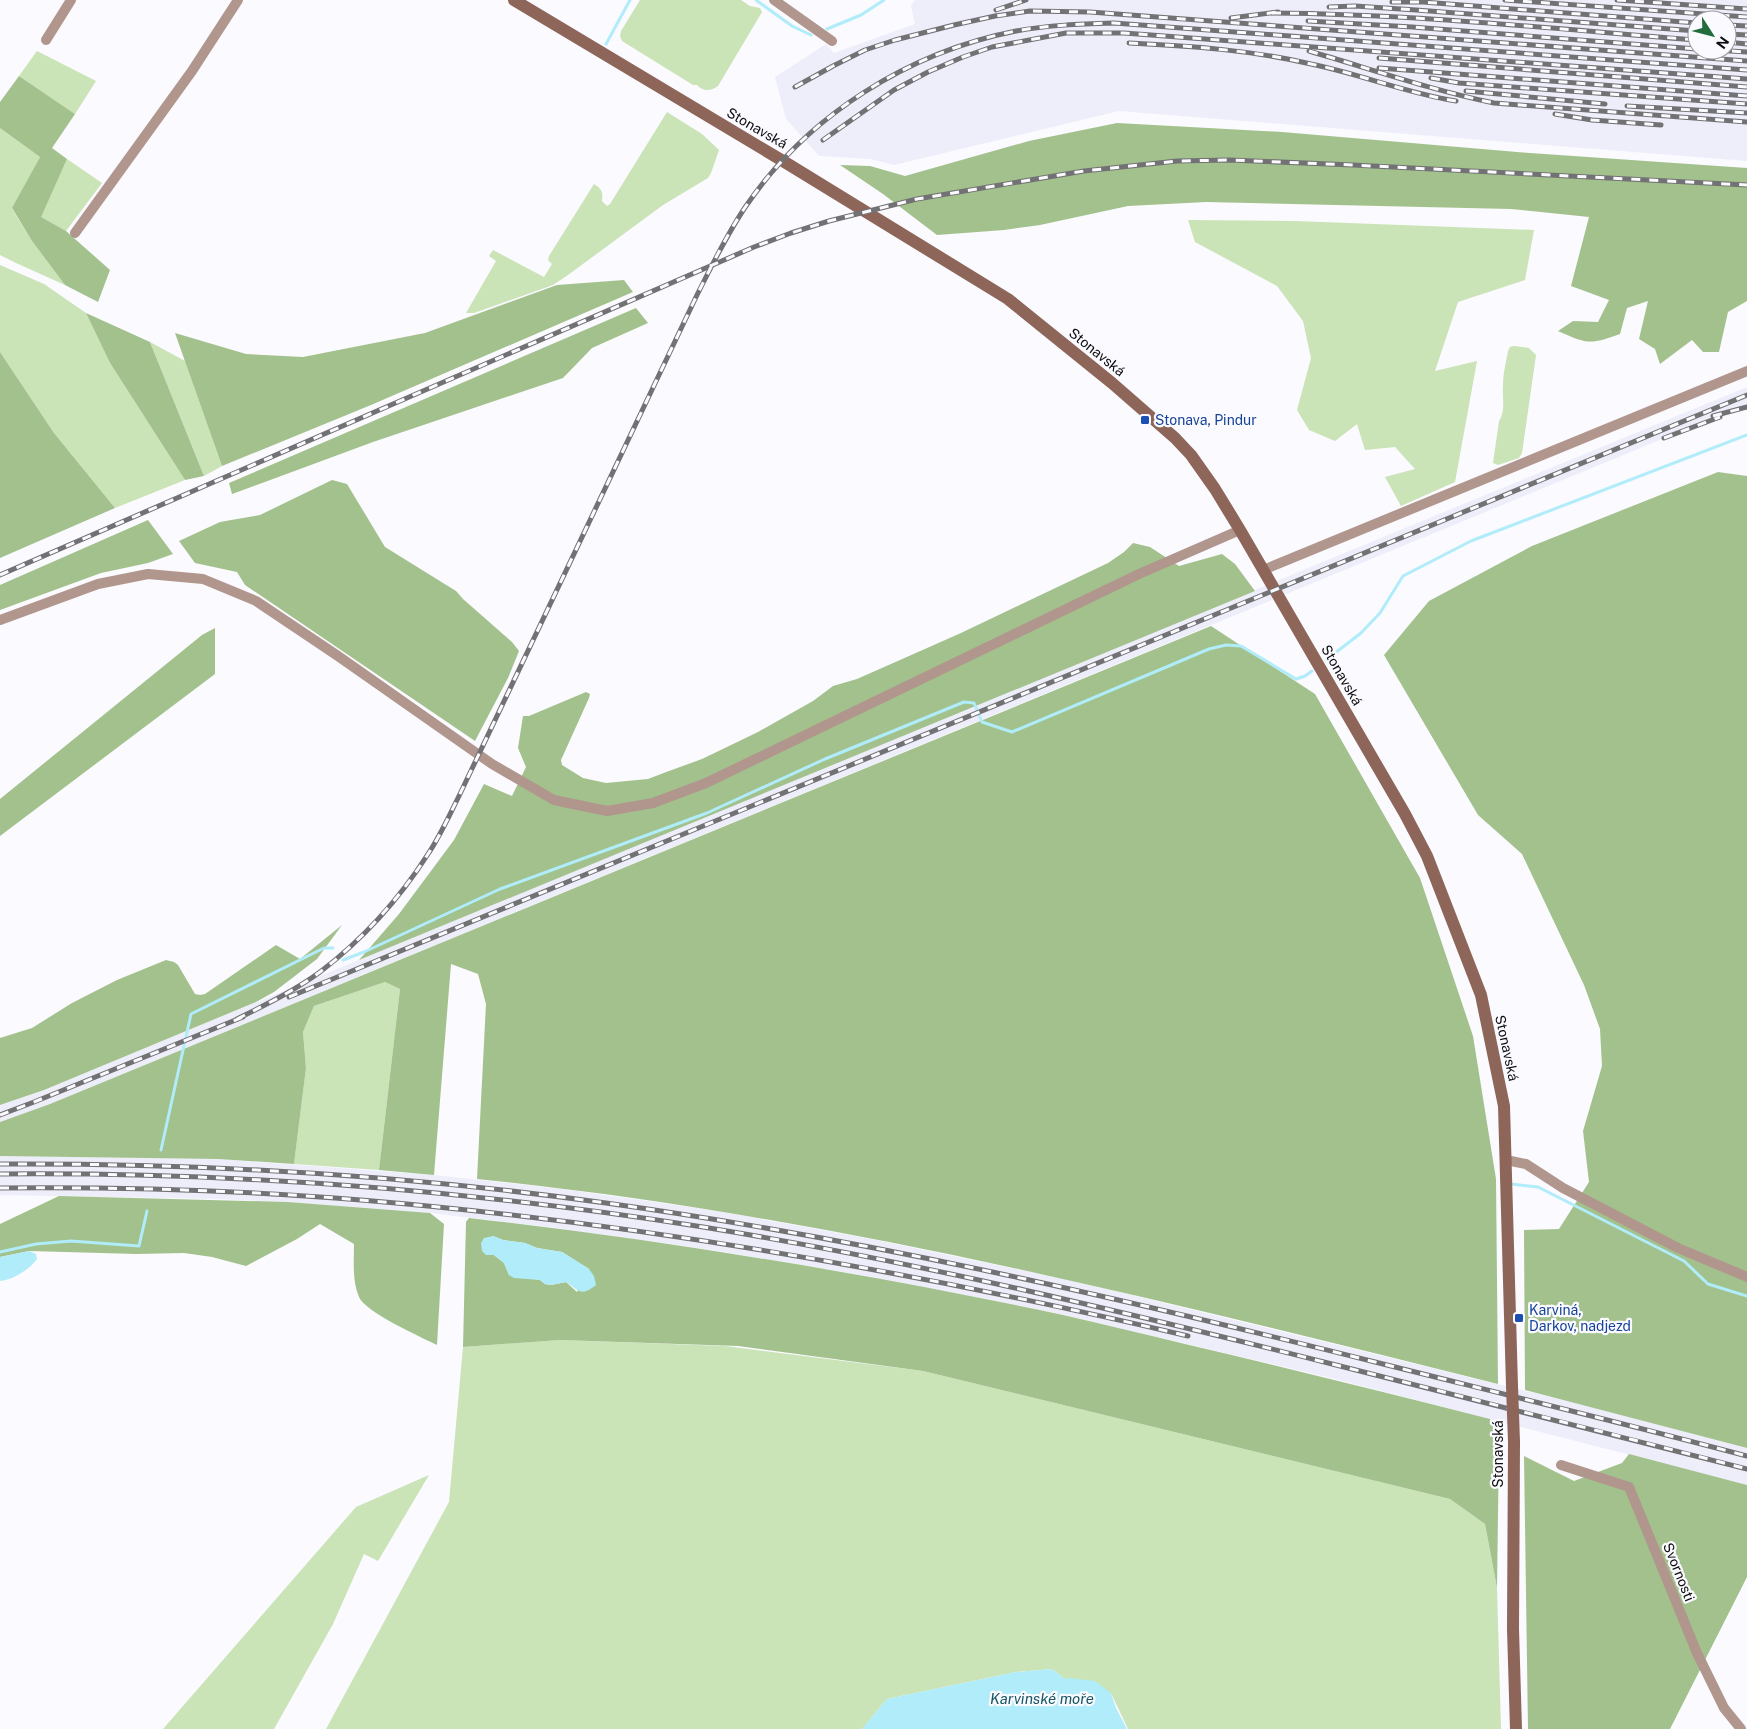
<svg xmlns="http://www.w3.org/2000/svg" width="1747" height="1729" font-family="'Public Sans',sans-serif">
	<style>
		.built { fill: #edeefa; fill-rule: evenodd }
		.green { fill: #cae3b7 }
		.forest { fill: #a3c18c; fill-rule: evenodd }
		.water { fill: #b0ecf9 }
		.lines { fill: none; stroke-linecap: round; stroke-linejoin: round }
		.stream { stroke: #b0ecf9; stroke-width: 3 }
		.street { stroke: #b1968d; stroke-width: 10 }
		.secondary { stroke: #8d6659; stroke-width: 12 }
		.rail-casing { stroke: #727275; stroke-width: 5 }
		.rail { stroke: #fafaff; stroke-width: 3; stroke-dasharray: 9; stroke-linecap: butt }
		.secondary-bridge { stroke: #8d6659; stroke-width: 12 }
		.transit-dot { fill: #1a4fb4; stroke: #fafaff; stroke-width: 2 }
		.labels { text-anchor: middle; stroke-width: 4.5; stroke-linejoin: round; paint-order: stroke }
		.street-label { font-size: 14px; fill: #0d0d0f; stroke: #fafaff }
		.transit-label { font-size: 14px; fill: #164399; stroke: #fafaff; text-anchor: start }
		.water-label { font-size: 15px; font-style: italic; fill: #155662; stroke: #fafaff }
	</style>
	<rect width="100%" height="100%" fill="#fafaff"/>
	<g class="built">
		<path d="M915,0H1747V161L1119,111L894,165L871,159L819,156L786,119L775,77L826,44L834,53L915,24L911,6ZM1697,20H1727V50H1697Z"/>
		<path d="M1747,387V404L50,1104L0,1122V1105L44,1090L138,1051Z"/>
		<path d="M0,1156L218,1159L434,1175L562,1189L711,1210L861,1237L1074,1281L1596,1408L1747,1448V1485L1327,1377L1064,1315L855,1274L705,1249L556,1228L430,1213L288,1202L216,1199L0,1195Z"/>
	</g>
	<g class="green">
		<path d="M640,0H741L750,6L760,8L762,12L718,86C711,91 703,92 697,85H693L622,41L620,36L621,31Z"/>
		<path d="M37,51L96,81L75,114L19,76Z"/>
		<path d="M667,112L702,134L719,150L711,173L708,178L663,205L568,275L553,285L474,313H466L496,261L489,256L493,250L544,277L552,264L548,260L549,256L594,184C602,189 603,192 602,201L607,206L610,204Z"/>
		<path d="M0,128L40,157L12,209L32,241L65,285L16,263L0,255Z"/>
		<path d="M67,159L102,183L66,231L40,217Z"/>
		<path d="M1188,220L1295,221L1534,230L1525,280L1458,302L1435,371L1477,361L1455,482L1401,506L1385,477L1415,469L1395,447L1365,450L1357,424L1335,441L1309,430L1297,410L1311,358L1303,321L1277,286L1195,242Z"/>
		<path d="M0,265L44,284L86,313L110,363L185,480L115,508L54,433L0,352Z"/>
		<path d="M150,342L185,361L222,466L204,476Z"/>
		<path d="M1514,346L1529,348L1536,355L1522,453L1519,458L1498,465L1493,463L1499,421C1506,410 1502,398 1503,386C1503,374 1506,362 1508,351L1510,347Z"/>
		<path d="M385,982L400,989L379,1170L294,1164L306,1068L303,1032L314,1006Z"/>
		<path d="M560,1340L725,1346L923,1371L1450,1499L1485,1524L1497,1588L1501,1729H1128L1111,1693L1065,1679L1052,1669L1016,1672L887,1699L862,1729H326L449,1502L463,1347Z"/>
		<path d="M429,1475L378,1561L364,1554L333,1624L274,1729H163L356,1507Z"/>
	</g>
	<g class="forest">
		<path d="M19,76L75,114L52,148L67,159L41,217L66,231L110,270L98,302L65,285L32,241L12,208L40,157L0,128V102Z"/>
		<path d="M1117,123L1282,132L1530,153L1747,168V301L1728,312L1719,352H1703L1692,340L1660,364L1655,349L1639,339L1648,301L1627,308L1620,334C1590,345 1587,344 1558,331L1573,321L1598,322L1609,300L1571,286L1589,217L1511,209L1206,202L1128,206L1040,225L1004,230L937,235L883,194L840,165L870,166L905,176L1029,141Z"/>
		<path d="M624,280L633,292L371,405L222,466L175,333L246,354L303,357L425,333L557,285Z"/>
		<path d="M636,308L648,323L592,348L563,378L373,442L232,494L229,483Z"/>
		<path d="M86,313L150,342L204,476L185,480L110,363Z"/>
		<path d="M0,352L54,433L115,508L0,558Z"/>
		<path d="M1718,472L1747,476V1448L1525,1390L1524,1230L1559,1229L1589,1182L1583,1131L1602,1066L1600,1029L1584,985L1522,854L1478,815L1384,655L1429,601L1532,546Z"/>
		<path d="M332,480L347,484L385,547L456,591L463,599L512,642L519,651L508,678L475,741L245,585L237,572L195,563L179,541L220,522L260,515Z"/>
		<path d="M148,520L173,554L148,563L101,573L0,610V585Z"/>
		<path d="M1133,543L1150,547L1179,566L1222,554L1235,564L1255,591L359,960L399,914L454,840L484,784L512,796L526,767L518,748L523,716H529L586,692L590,694L589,698L561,760L562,765L583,778L606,783L648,779L669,771L702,759L758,732L813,701L833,686L857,679L961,633L1108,563L1124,552Z"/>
		<path d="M1211,626L1315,694L1420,878L1473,1036L1496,1179L1498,1384C1161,1300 823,1214 477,1179L486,1004L478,974L451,964L434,1175L379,1170L400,989L385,982L314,1006L303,1032L306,1068L294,1164L218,1159L0,1156V1122L50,1104Z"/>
		<path d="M215,628V674L0,836V799L202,635Z"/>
		<path d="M342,925L317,959L274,992L256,1002L44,1090L0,1105V1038L32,1028L72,1003L117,980L166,960L174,962L178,965L195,994L200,995L205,994L276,945L300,959Z"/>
		<path d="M59,1196L288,1202L430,1213L444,1224L437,1345C421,1337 365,1312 359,1297C352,1281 354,1261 354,1244L320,1224L297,1239L246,1266L212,1257L184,1253L137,1254L29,1251L0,1257V1224Z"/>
		<path d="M469,1218C668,1241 866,1273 1063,1315C1103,1324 1144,1334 1185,1344C1287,1368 1388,1393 1490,1419L1499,1443L1497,1588L1485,1524L1450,1499L923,1371L738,1346L560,1340L463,1347L466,1222ZM493,1236L503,1240L525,1243L537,1248L562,1252L589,1269L577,1292L566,1282L551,1285L545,1284L540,1280L509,1275L504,1263L494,1255Z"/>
		<path d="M1629,1454L1747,1485V1577L1670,1729H1528L1524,1456L1574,1481L1622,1463Z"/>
	</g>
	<g class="water">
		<path d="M493,1236L503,1240L525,1243L537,1248L562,1252L589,1269L594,1276L596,1285C581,1297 580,1291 566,1282L551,1285L545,1284L540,1280L514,1278L509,1275L504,1263L494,1255H486L482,1251L481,1243L484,1238Z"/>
		<path d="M29,1251L36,1254L37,1259C30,1269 13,1280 0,1281V1257Z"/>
		<path d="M1052,1669L1065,1679L1069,1678L1095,1681L1111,1693L1116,1708L1127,1729H862L887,1699L1016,1672Z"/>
	</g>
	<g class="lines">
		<g class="stream">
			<path d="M756,0L792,26L811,35"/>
			<path d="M827,29L861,15L884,0"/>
			<path d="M606,44L630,0"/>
			<path d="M1326,660L1361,633L1380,613L1403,576L1471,541L1747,435"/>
			<path d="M343,960L364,952L500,889L707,813L825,759L964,702L974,703L982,722L1012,732L1209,649L1226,645L1241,646L1296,679L1305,676L1312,671"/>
			<path d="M161,1150L191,1014L324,948H333"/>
			<path d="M1511,1184L1538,1187L1684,1261L1708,1284L1747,1296"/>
			<path d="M0,1252L36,1244L71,1241L139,1246L147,1211"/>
		</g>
		<g class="street">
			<path d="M774,0L832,41"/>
			<path d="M46,40L71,0"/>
			<path d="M75,233L192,71L238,0"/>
			<path d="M1263,570L1747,371"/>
			<path d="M0,620L98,584L148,574L203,579L256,601L338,656L492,764L554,800L607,811L653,803L706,783L1139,574L1240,530"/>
			<path d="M1506,1160L1526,1164L1563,1188L1678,1248L1747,1277"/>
			<path d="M1561,1465L1629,1487L1697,1653L1724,1708L1741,1729"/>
		</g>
		<g class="secondary">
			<path d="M514,0L783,161L1008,299L1112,383L1175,438L1191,455L1215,489L1240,530L1405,814L1427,856L1481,995L1504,1106L1512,1386"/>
			<path d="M1514,1442L1513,1629L1516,1729"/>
		</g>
		<g class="rail-casing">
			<g id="rail">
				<path d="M1505,0L1747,17"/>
				<path d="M1617,0L1747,9"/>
				<path d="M1392,2H1423L1697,23"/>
				<path d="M1329,7L1355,6L1416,10L1697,31"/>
				<path d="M996,10L1026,0"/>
				<path d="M1272,13C1414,14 1556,29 1697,40"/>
				<path d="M1231,18L1278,12"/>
				<path d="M1308,21L1412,27L1697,49"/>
				<path d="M1727,25L1747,26"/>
				<path d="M1727,34L1747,35"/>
				<path d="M1727,42L1747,44"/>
				<path d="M1129,43C1191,46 1251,50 1311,64C1360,74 1406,93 1456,101"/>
				<path d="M1714,50L1747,52"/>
				<path d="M1309,51C1371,69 1431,90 1494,103L1747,122"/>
				<path d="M1379,58L1747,87"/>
				<path d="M1379,68L1747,96"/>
				<path d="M1431,78L1459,83L1747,104"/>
				<path d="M795,87L833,66L865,50L895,40L954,25L995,16L1030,11L1090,12L1747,61"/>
				<path d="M1466,91L1605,104"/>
				<path d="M1627,106L1747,113"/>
				<path d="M1555,114L1592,120L1661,125"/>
				<path d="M823,140L894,90L928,72L963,57L992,47L1066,33H1124L1747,79"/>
				<path d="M1713,416L1747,407"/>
				<path d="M1664,438L1720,417"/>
				<path d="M0,575L754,247L791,233L829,221L917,199L1084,171L1177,161L1230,160L1353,165L1747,185"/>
				<path d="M289,997L1747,395"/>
				<path d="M237,1019C265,1005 294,991 320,972C362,940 400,898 428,854C440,836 449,816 459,796L697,295C712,265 727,234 746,206C808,115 909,52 1016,31C1048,25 1081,24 1114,23L1747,70"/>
				<path d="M0,1115L34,1102L243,1017"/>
				<path d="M0,1164C202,1163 405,1175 606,1203C866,1239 1120,1298 1375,1362C1499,1393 1623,1423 1747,1456"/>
				<path d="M0,1174C235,1172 471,1190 703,1227C918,1262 1129,1313 1340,1366C1476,1400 1612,1434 1747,1469"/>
				<path d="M0,1188C120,1187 241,1190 361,1200C640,1223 916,1272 1188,1336"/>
			</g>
		</g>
		<use href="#rail" class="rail"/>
		<path class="secondary-bridge" d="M1512,1386L1514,1442"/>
	</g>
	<g class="transit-dot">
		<rect x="1140" y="415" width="10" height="10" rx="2.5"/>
		<rect x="1514" y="1313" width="10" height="10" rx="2.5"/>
	</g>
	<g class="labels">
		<g class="street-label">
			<text transform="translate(757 128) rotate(30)" y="5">Stonavská</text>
			<text transform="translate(1097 352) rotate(39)" y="5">Stonavská</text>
			<text transform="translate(1342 675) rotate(60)" y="5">Stonavská</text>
			<text transform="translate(1507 1048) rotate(78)" y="5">Stonavská</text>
			<text transform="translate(1498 1454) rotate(-90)" y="5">Stonavská</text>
			<text transform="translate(1679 1572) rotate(68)" y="5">Svornosti</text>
		</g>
		<g class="transit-label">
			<text x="1155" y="425">Stonava, Pindur</text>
			<text x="1529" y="1315">Karviná,<tspan x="1529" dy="16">Darkov, nadjezd</tspan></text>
		</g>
		<g class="water-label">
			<text x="1042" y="1704">Karvinské moře</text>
		</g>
	</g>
	<g transform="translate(1712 35) rotate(126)"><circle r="24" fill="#fafaff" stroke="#9b9b9f"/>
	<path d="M0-4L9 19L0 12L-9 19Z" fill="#226d3b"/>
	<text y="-8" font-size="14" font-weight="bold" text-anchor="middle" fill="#0d0d0f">N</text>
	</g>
</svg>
